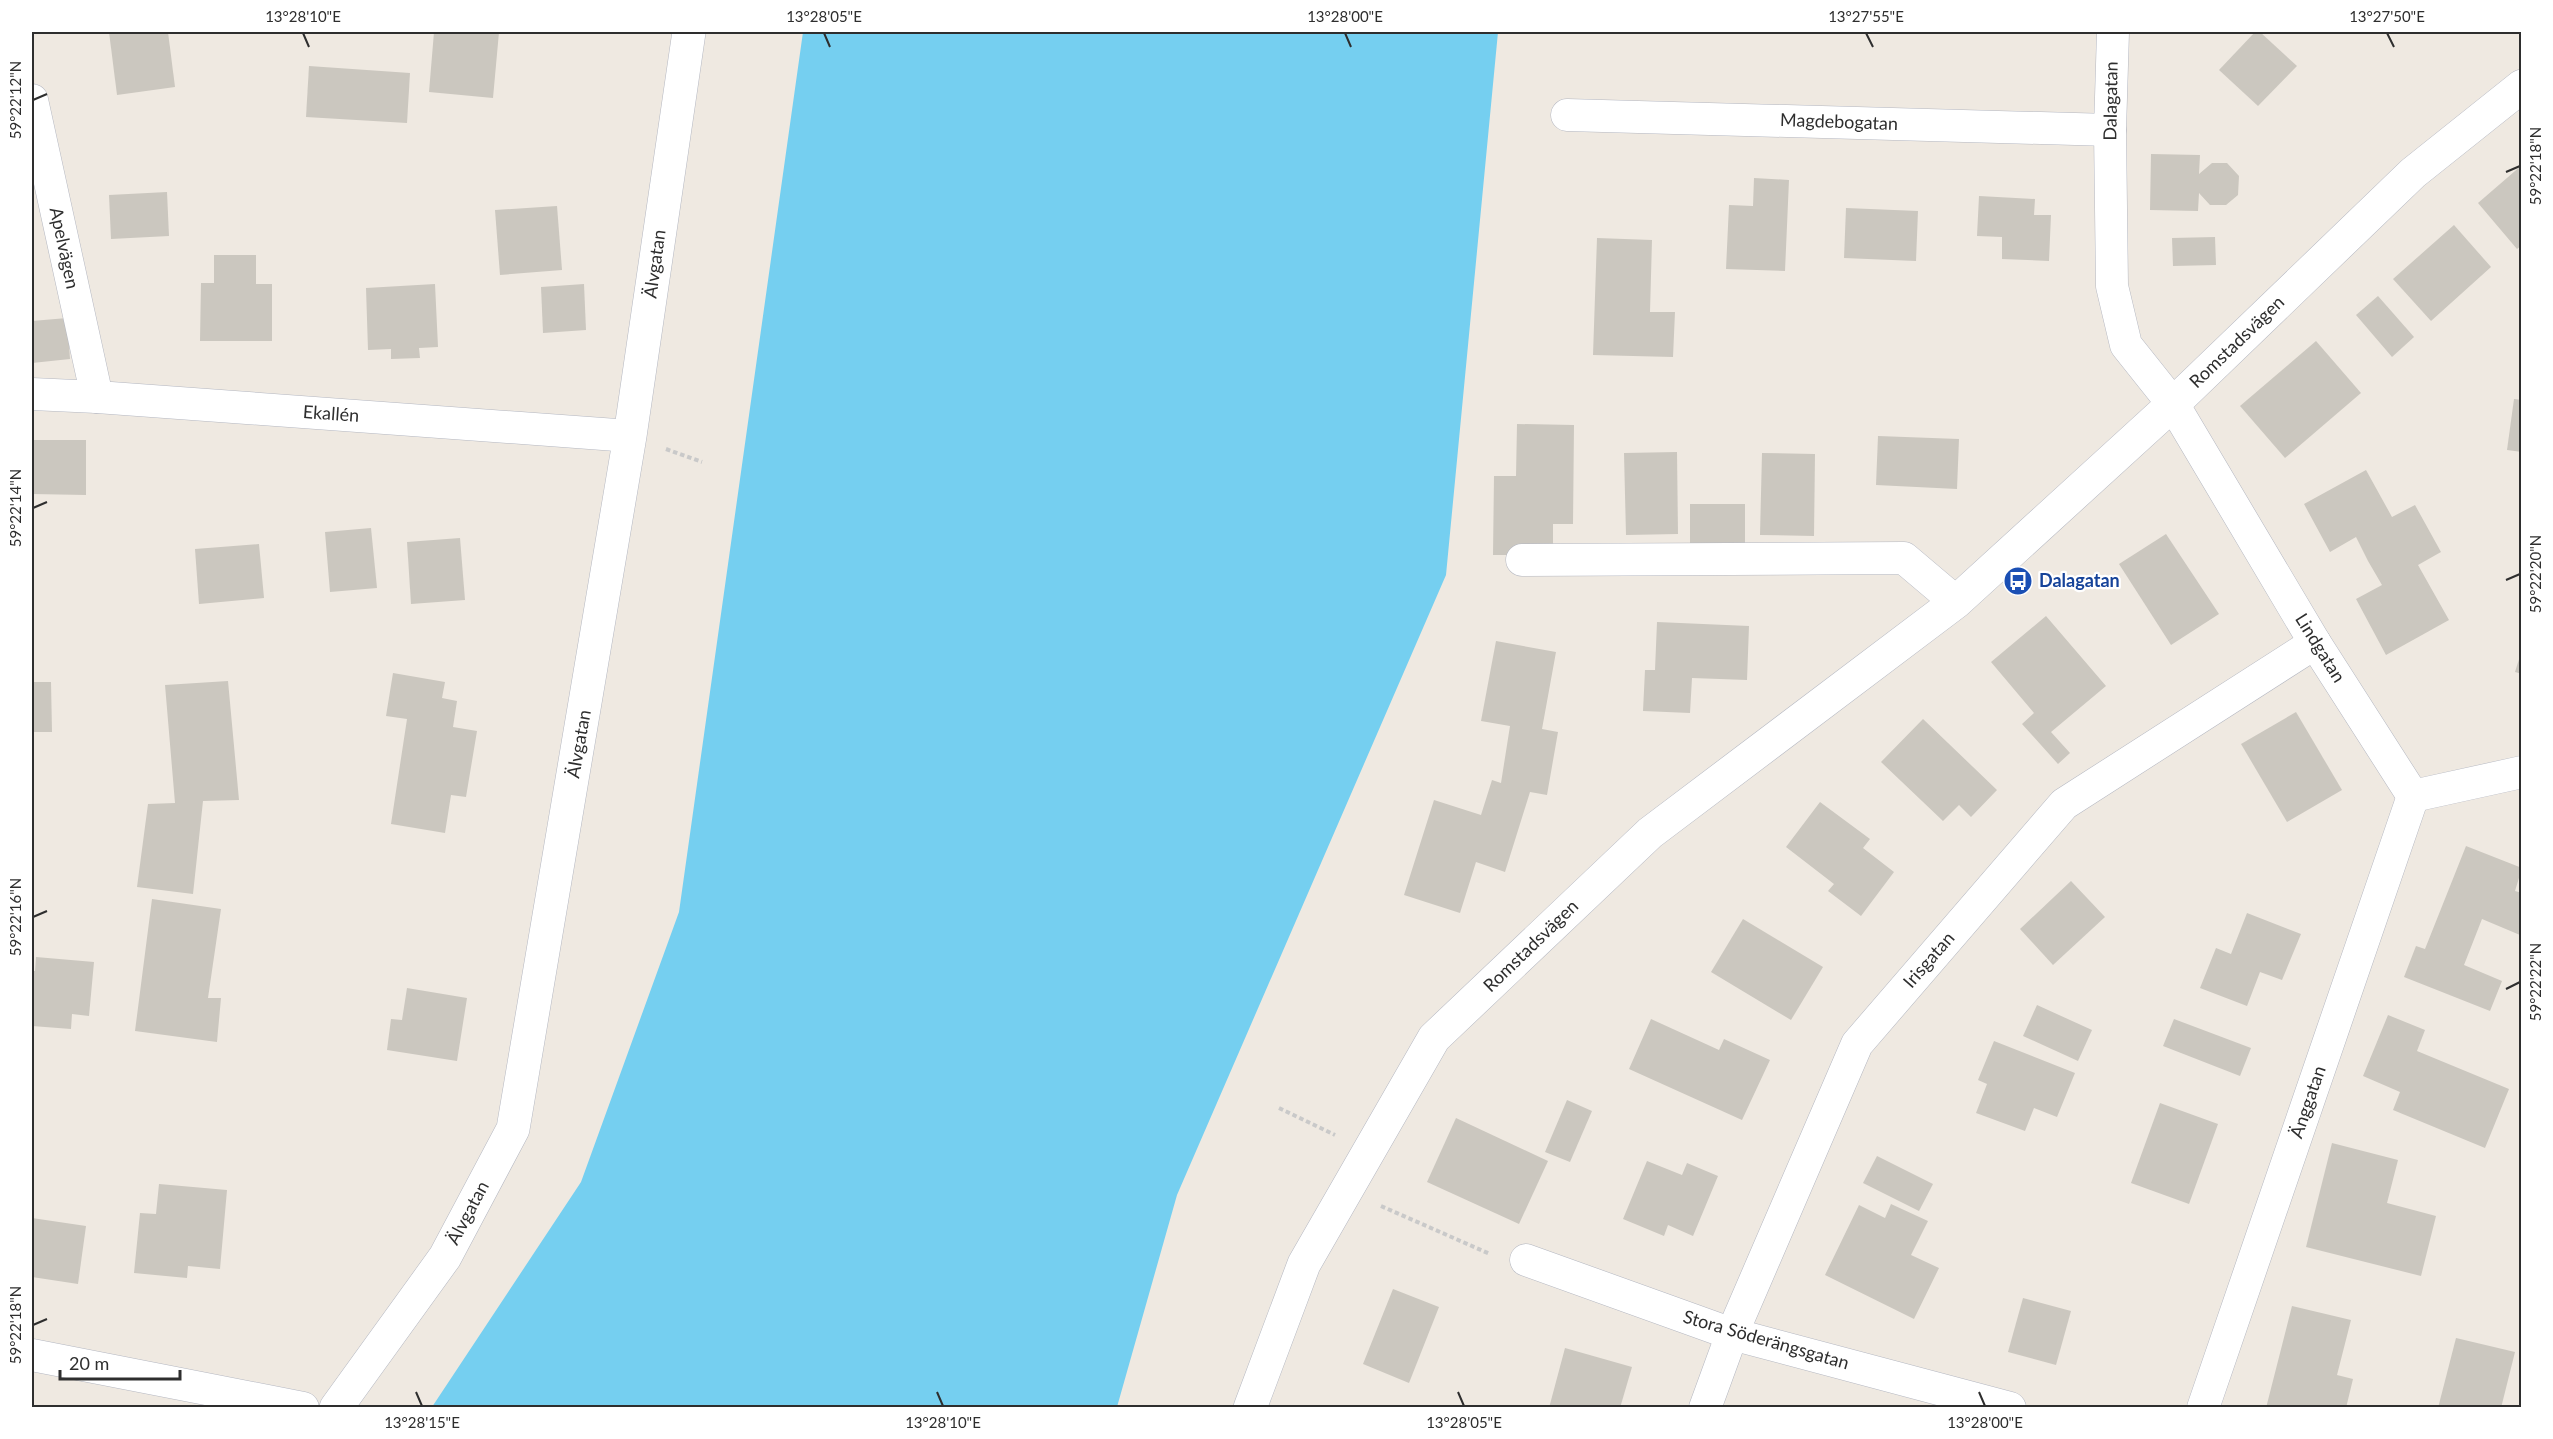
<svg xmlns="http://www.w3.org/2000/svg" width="2553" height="1439" font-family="Lato,sans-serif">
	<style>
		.water { fill: #75cff0 }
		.building { fill: #cbc7bf }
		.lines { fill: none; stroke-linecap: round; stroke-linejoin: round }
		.minor-casing { stroke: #b4b7c1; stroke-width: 33 }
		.tertiary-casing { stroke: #b4b7c1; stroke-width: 34 }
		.path { stroke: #c9c9c9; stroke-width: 4; stroke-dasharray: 4.5 3; stroke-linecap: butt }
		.minor { stroke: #fff; stroke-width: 32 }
		.tertiary { stroke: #fff; stroke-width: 33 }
		.ticks { fill: none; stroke: #2e2e2e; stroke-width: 2 }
		.labels { text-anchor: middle; stroke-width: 4.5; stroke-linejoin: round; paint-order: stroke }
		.street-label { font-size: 18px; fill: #2e2e2e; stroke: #fff }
		.transit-label { font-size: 18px; font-weight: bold; fill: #164399; stroke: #fff; text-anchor: start }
		.neatline { fill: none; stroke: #2e2e2e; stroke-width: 2 }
		.ticks-label { font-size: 15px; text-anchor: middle; fill: #2e2e2e }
	</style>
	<rect width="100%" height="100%" fill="#efe9e1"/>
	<path class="water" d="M803,32H1498L1446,575L1177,1195L1117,1407H432L581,1182L679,912Z"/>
	<g class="building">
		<path d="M109,32H168L175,87L117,95Z"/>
		<path d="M434,32H499L493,98L429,92Z"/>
		<path d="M2255,32H2260L2297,66L2258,106L2219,70Z"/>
		<path d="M309,66L410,73L407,123L306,117Z"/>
		<path d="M2151,154L2200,155L2199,174L2212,163H2227L2239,176L2238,195L2226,205H2210L2199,193L2198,211L2150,210Z"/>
		<path d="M2522,165V245L2517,249L2478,203Z"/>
		<path d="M1754,178L1789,180L1785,271L1726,269L1729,205L1753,206Z"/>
		<path d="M167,192L169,236L111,239L109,195Z"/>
		<path d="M1979,196L2035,199L2034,215H2051L2049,261L2002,259V237L1977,236Z"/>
		<path d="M557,206L562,270L500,275L495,210Z"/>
		<path d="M1846,208L1918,211L1916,261L1844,258Z"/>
		<path d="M2454,225L2491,267L2431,321L2393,279Z"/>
		<path d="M2215,237L2216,265L2173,266L2172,238Z"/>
		<path d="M1597,238L1652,240L1650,312H1675L1673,357L1593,355Z"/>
		<path d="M214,255H256V284H272V341H200L201,283H214Z"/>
		<path d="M435,284L438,347L419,348L420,358L391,359V349L368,350L366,288Z"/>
		<path d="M584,284L586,330L543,333L541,287Z"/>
		<path d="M2378,296L2414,337L2392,357L2356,315Z"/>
		<path d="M67,318L70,359L32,363V321Z"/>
		<path d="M2316,341L2361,393L2285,458L2240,406Z"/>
		<path d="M2514,399L2522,400V452L2507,450Z"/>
		<path d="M1517,424L1574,425L1573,524H1553V555H1493L1494,476H1516Z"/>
		<path d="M1878,436L1959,439L1957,489L1876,485Z"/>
		<path d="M32,440H86V495L32,494Z"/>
		<path d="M1677,452L1678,534L1626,535L1624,453Z"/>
		<path d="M1762,453L1815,454L1814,536L1760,535Z"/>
		<path d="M2366,470L2392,517L2415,505L2441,552L2418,565L2449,620L2386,655L2356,599L2382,585L2368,561L2356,537L2330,552L2304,504Z"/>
		<rect x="1690" y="504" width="55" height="45"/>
		<path d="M371,528L377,588L330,592L325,532Z"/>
		<path d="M2166,534L2219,614L2171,645L2119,564Z"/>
		<path d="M460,538L465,600L411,604L407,542Z"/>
		<path d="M259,544L264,598L199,604L195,549Z"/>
		<path d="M2046,616L2106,686L2051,732L2070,753L2058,764L2022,724L2034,713L1991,662Z"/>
		<path d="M1657,622L1749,626L1747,680L1692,678L1690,713L1643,711L1645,670H1655Z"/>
		<path d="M1496,641L1556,652L1542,729L1558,732L1547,795L1530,792L1505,872L1476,862L1460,913L1404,895L1434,800L1481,815L1492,780L1501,783L1510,726L1481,721Z"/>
		<path d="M2521,653H2522V674L2515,672Z"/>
		<path d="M393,673L445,682L442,698L457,701L453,727L477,731L466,797L451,795L445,833L391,824L407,719L386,716Z"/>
		<path d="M228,681L239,800L203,801L193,894L137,887L148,804L175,803L165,685Z"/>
		<path d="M32,682H51L52,732H32Z"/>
		<path d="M2296,712L2342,790L2287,822L2241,744Z"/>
		<path d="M1923,719L1997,790L1971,817L1959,805L1943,821L1881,762Z"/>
		<path d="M1820,802L1870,839L1863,848L1894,872L1861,916L1828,891L1834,884L1786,847Z"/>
		<path d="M2466,846L2522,868L2515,891L2522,893L2520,935L2482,919L2464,965L2502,981L2490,1011L2404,977L2416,946L2425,949Z"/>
		<path d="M2071,881L2105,917L2053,965L2020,929Z"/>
		<path d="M152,899L221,909L208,998H221L217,1042L135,1031Z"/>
		<path d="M2247,913L2301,934L2282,980L2260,972L2247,1006L2200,988L2216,948L2231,954Z"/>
		<path d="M1743,919L1823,967L1791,1020L1711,972Z"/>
		<path d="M36,957L94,962L89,1016L72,1014L71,1029L32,1026V971H35Z"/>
		<path d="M407,988L467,998L457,1061L387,1050L391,1019L402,1020Z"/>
		<path d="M2037,1005L2092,1030L2078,1061L2023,1036Z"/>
		<path d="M2388,1015L2425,1030L2417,1051L2509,1089L2485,1148L2393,1110L2400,1092L2363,1076Z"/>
		<path d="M1651,1019L1719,1050L1724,1039L1770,1060L1742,1120L1629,1069Z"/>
		<path d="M2174,1019L2251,1048L2240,1076L2163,1046Z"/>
		<path d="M1994,1041L2075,1073L2057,1117L2034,1108L2025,1131L1976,1113L1987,1084L1978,1080Z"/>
		<path d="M1567,1100L1592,1111L1570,1162L1545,1152Z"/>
		<path d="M2160,1103L2218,1124L2189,1204L2131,1183Z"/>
		<path d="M1456,1118L1548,1161L1519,1224L1427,1182Z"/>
		<path d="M2332,1143L2398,1160L2387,1203L2436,1216L2421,1276L2306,1247Z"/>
		<path d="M1877,1156L1933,1184L1919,1211L1863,1183Z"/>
		<path d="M1647,1161L1682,1175L1687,1163L1718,1176L1693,1236L1668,1225L1664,1236L1623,1219Z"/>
		<path d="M159,1184L227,1190L220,1269L188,1266L187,1278L134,1273L140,1213L156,1214Z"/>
		<path d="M1891,1204L1928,1221L1911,1255L1939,1268L1914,1319L1825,1275L1859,1205L1885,1218Z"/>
		<path d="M32,1218L86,1226L78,1284L32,1277Z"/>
		<path d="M1393,1289L1439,1307L1409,1383L1363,1364Z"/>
		<path d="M2023,1298L2071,1311L2056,1365L2008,1352Z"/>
		<path d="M2292,1306L2351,1320L2337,1375L2353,1379L2346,1408H2266Z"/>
		<path d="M2456,1338L2515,1352L2501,1408H2438Z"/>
		<path d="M1565,1348L1632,1367L1620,1408H1549Z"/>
	</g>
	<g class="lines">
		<g class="minor-casing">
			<g id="minor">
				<path d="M2113,32L2110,130L2112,286L2126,345L2173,404L2315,643L2413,796L2522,772"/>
				<path d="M32,100L97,397"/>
				<path d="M1567,115L2110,130"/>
				<path d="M32,394L97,397L630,436"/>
				<path d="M1522,560L1904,558L1956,602"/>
				<path d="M1526,1260L1732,1334L2010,1408"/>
				<path d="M32,1355L303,1408"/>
				<path d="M1705,1408L1732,1334L1857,1044L2064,804L2315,643"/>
				<path d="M2203,1408L2413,796"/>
			</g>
		</g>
		<g class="tertiary-casing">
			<g id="tertiary">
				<path d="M336,1408L445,1257L513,1129L630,436L689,32"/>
				<path d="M1250,1408L1304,1264L1434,1038L1650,833L1956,602L2173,404L2413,173L2522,86"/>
			</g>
		</g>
		<g class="path">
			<path d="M666,449L702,462"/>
			<path d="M1279,1108L1335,1135"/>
			<path d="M1381,1206L1490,1254"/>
		</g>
		<use href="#minor" class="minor"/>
		<use href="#tertiary" class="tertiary"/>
	</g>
	<path class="ticks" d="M303,33L309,47M824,33L830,47M1345,33L1351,47M1866,33L1873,47M2387,33L2394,47M33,100L47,94M2506,172L2520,166M33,508L47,502M2506,580L2520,574M33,917L47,911M2506,989L2520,982M33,1325L47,1319M416,1392L422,1406M937,1392L943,1406M1458,1392L1464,1406M1979,1392L1985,1406"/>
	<defs>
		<g id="bus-disc" transform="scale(1.5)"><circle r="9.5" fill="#1a4fb4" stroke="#fff"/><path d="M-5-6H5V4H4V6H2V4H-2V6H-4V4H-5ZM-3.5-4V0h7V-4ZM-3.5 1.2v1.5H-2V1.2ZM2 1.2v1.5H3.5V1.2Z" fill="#fff"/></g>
	</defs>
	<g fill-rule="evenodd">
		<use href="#bus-disc" x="2018" y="581"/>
	</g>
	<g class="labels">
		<g class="street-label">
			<text transform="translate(2111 101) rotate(-89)" y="6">Dalagatan</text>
			<text transform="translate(1839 122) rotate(2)" y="6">Magdebogatan</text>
			<text transform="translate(64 248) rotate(78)" y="6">Apelvägen</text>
			<text transform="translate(655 264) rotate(-82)" y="6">Älvgatan</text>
			<text transform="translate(2237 342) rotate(-44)" y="6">Romstadsvägen</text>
			<text transform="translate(331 414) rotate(4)" y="6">Ekallén</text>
			<text transform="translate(2320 648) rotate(58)" y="6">Lindgatan</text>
			<text transform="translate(579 744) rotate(-80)" y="6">Älvgatan</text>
			<text transform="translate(1531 946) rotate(-44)" y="6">Romstadsvägen</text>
			<text transform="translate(1929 960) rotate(-49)" y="6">Irisgatan</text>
			<text transform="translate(2308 1102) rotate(-71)" y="6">Änggatan</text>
			<text transform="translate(468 1213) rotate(-62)" y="6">Älvgatan</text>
			<text transform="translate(1766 1340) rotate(16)" y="6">Stora Söderängsgatan</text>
		</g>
		<g class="transit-label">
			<text x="2039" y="587">Dalagatan</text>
		</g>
	</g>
	<rect width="2553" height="1439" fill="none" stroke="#ffffff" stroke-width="66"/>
	<path d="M60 1370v9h120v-9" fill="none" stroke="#2e2e2e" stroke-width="3"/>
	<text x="69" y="1370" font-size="18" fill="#2e2e2e" stroke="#ffffff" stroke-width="4.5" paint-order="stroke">20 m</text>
	<rect x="33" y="33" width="2487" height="1373" class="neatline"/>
	<g class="ticks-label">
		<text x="303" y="22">13°28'10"E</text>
		<text x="824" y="22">13°28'05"E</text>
		<text x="1345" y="22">13°28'00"E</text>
		<text x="1866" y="22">13°27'55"E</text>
		<text x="2387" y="22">13°27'50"E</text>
		<text transform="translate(16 100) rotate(-90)" y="5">59°22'12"N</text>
		<text transform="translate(2536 166) rotate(-90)" y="5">59°22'18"N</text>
		<text transform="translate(16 508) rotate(-90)" y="5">59°22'14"N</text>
		<text transform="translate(2536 574) rotate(-90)" y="5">59°22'20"N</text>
		<text transform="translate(16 917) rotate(-90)" y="5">59°22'16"N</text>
		<text transform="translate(2536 982) rotate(-90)" y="5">59°22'22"N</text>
		<text transform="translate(16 1325) rotate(-90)" y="5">59°22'18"N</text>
		<text x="422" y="1428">13°28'15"E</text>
		<text x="943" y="1428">13°28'10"E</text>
		<text x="1464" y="1428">13°28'05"E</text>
		<text x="1985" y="1428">13°28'00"E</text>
	</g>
</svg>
